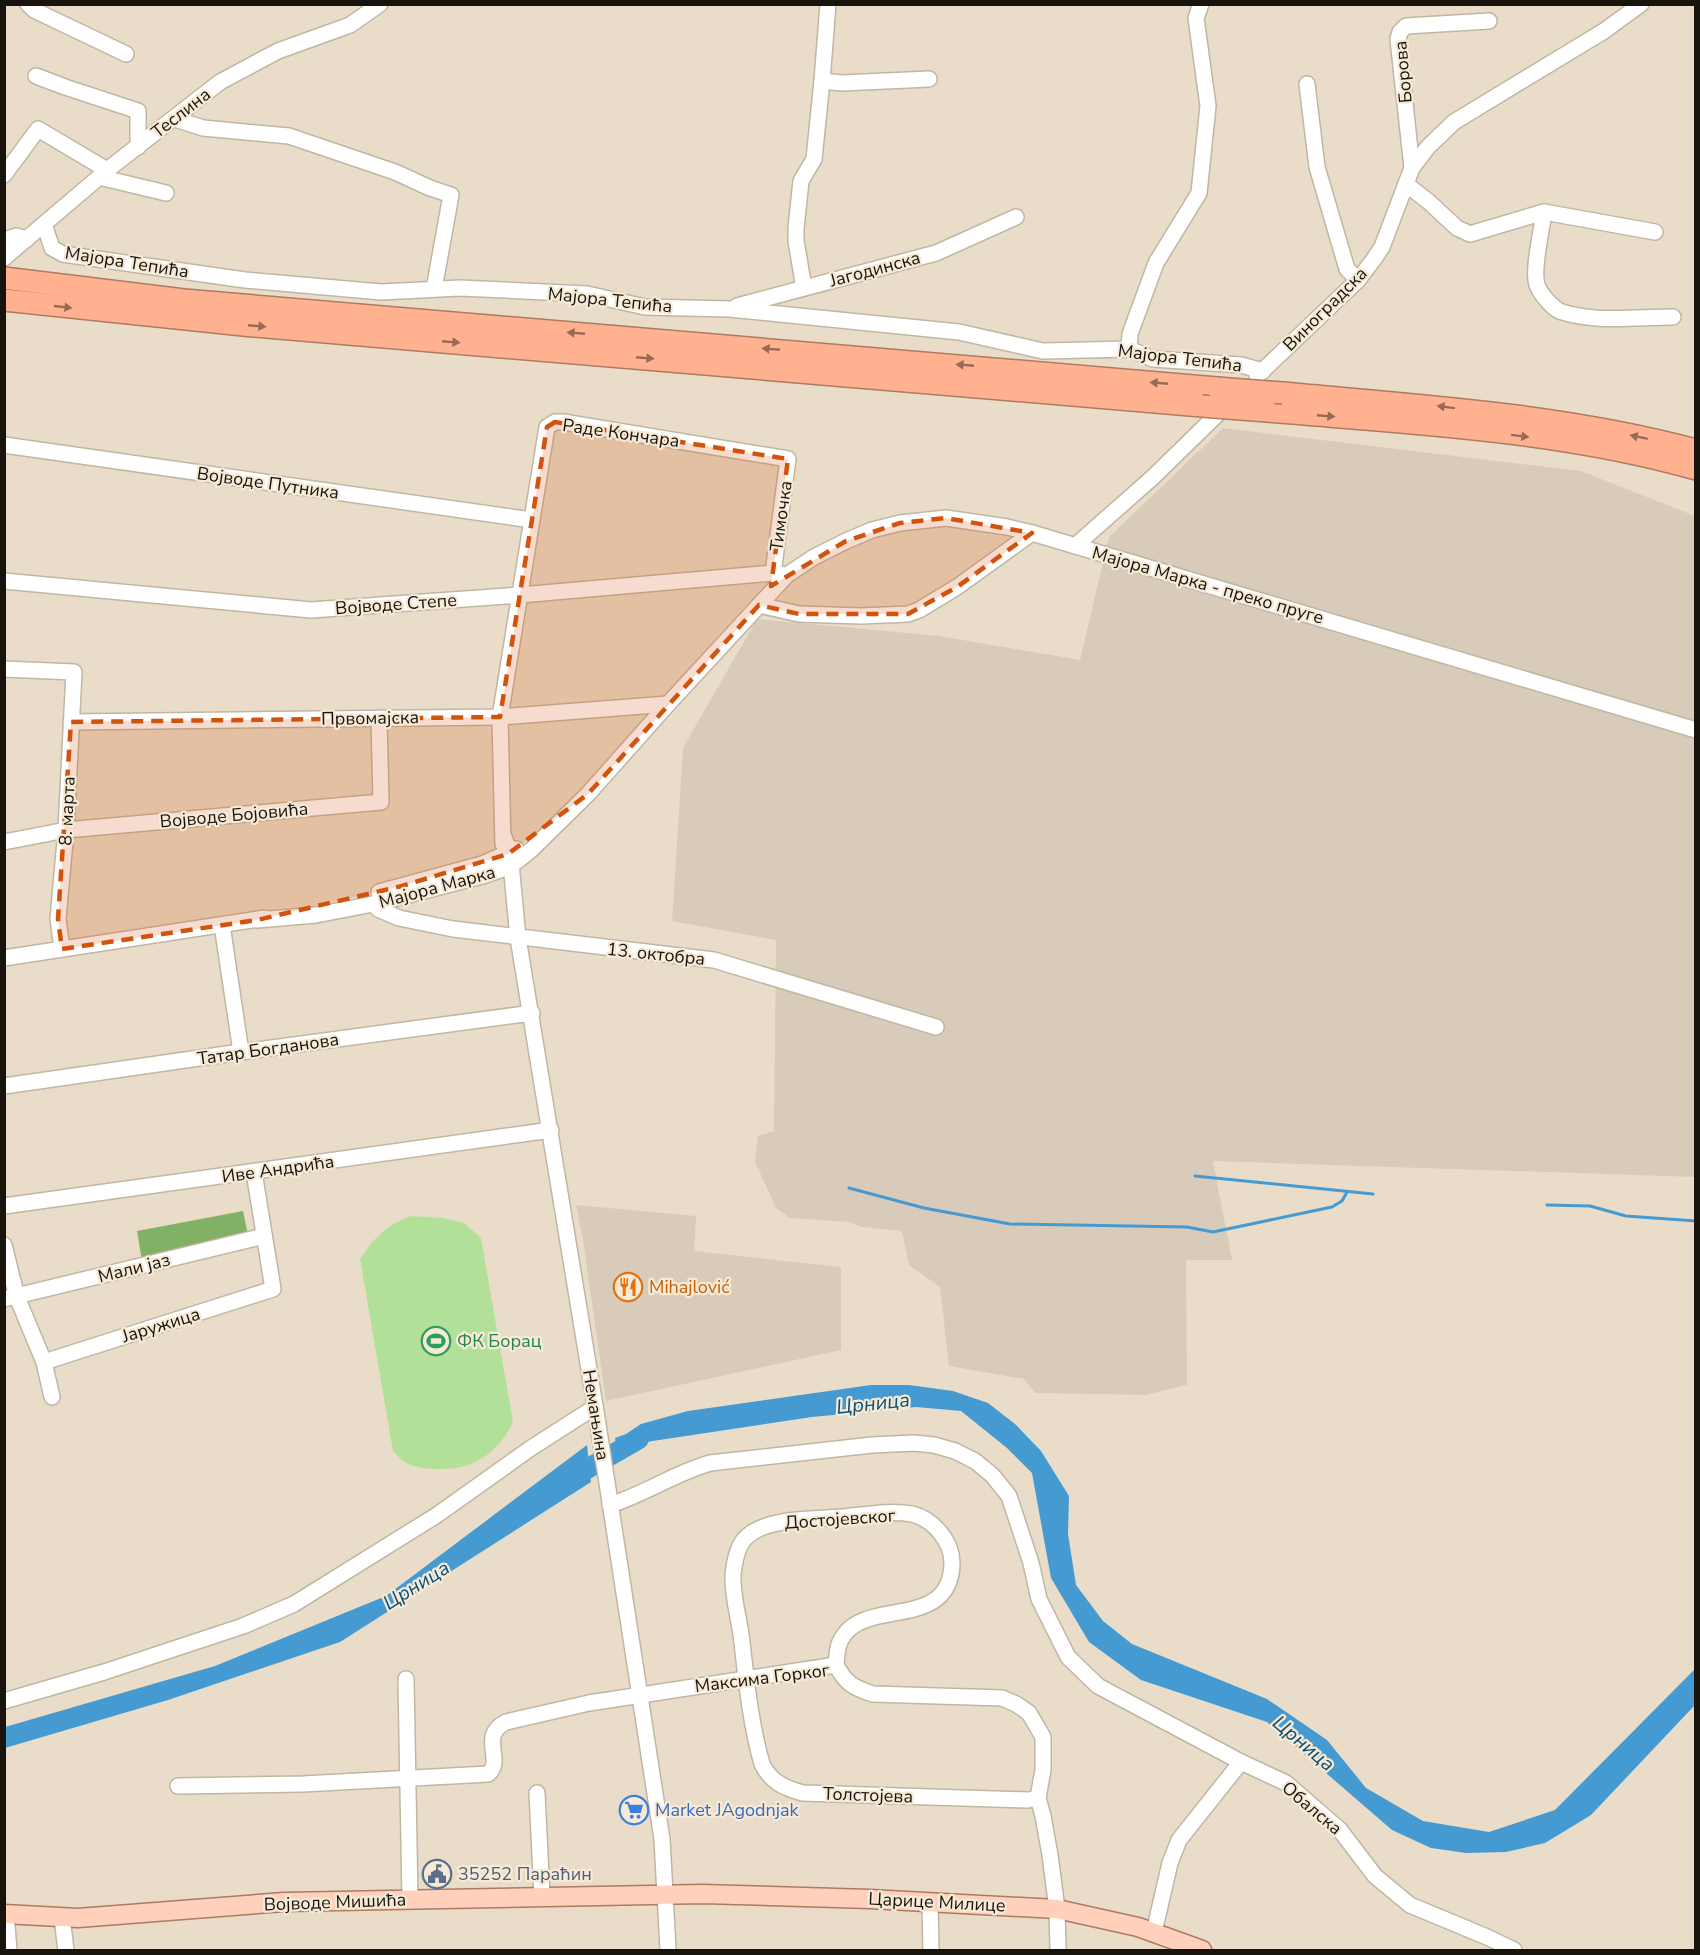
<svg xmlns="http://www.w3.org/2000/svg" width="1700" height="1955" font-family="'Nunito Sans',sans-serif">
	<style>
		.industrial { fill: #d9cbb9 }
		.green { fill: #b3e099 }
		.forest { fill: #81b165 }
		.water { fill: #459ad1 }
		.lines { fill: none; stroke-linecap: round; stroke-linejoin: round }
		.stream { stroke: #459ad1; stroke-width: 3 }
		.river { stroke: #459ad1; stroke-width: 20 }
		.minor-casing { stroke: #c1b6a3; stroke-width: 18 }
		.major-casing { stroke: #ae7a62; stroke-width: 21 }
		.highway-casing { stroke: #ae7a62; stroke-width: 24 }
		.minor { stroke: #fff; stroke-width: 15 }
		.major { stroke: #ffd0bc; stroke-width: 18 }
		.highway { stroke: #ffb190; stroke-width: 21 }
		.highway-bridge-casing { stroke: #ae7a62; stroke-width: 24; stroke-linecap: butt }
		.highway-bridge { stroke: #ffb190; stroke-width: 21 }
		.oneway { fill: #976a55 }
		.marked { fill: #d3520c; fill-opacity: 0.2; stroke: #d3520c; stroke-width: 4.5; stroke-dasharray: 12 8; stroke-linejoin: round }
		.labels { text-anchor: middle; stroke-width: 4.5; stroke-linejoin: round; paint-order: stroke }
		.street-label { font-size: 18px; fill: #18140d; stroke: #f6ead7 }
		.food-label { font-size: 18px; fill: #c56008; stroke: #f6ead7; text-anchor: start }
		.leisure-label { font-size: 18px; fill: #27864d; stroke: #f6ead7; text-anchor: start }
		.shop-label { font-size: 18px; fill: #366cbe; stroke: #f6ead7; text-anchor: start }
		.service-label { font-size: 18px; fill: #4e5e75; stroke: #f6ead7; text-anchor: start }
		.water-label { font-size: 20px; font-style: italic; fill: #0d4f74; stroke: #f6ead7 }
	</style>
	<rect width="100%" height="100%" fill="#e9ddca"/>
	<g class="industrial">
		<path d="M1223,428L1581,471L1695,516V1177L1213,1161L1232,1260H1186L1187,1385L1146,1395L1035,1393L1024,1379L949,1366L940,1287L909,1265L902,1231L862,1227L849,1222L790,1218L776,1208L755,1162L758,1136L774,1131L776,940L672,921L683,748L757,619L939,636L1080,660L1109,537Z"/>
		<path d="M576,1205L696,1216L694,1251L841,1267V1350L606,1401L583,1240Z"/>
	</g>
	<path class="green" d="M411,1216L443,1218L464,1223L481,1238L513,1422C498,1453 474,1470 439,1469C429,1469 416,1468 407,1463C402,1461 397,1455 393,1451L360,1259C376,1236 385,1226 411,1216Z"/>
	<path class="forest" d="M243,1211L248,1235L142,1261L137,1231Z"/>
	<g class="water">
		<path d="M871,1385H909L953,1391L988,1403L1015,1424L1041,1451L1069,1496L1068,1534L1076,1585L1103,1621L1132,1644L1267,1699L1327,1740L1366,1788L1423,1821L1489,1832L1555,1810L1695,1669V1705L1591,1815L1545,1843L1506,1852L1466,1853L1431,1848L1392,1830L1267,1722L1141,1680L1089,1642L1051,1578L1032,1473L1007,1448L961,1411L916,1407L812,1417L646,1442L618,1456L615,1438L626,1434L641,1424L688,1411Z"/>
		<path d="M587,1445L591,1482L340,1642L168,1700L5,1748V1727L215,1666L386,1596Z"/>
	</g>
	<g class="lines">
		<g class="stream">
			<path d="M1195,1176L1373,1194"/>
			<path d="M849,1188L924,1208L1010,1224L1187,1227L1213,1232L1332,1207L1342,1201L1347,1192"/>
			<path d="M1547,1205L1590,1206L1626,1216L1696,1221"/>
		</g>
		<path class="river" d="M568,1480L639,1439"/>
		<g class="minor-casing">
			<g id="minor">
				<path d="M28,4L34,10L126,54"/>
				<path d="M36,76L65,87L138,111V147"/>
				<path d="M822,81L842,83L929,79"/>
				<path d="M1307,84L1317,167L1347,269L1358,280"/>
				<path d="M175,119L203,128L289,136L395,172L430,188L451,195L434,289"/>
				<path d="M1412,168L1398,39L1400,32L1406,26L1489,21"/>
				<path d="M4,175L38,129L107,170"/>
				<path d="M99,177L166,193"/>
				<path d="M1406,184L1429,202L1457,228L1470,234L1544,212L1655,232"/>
				<path d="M1544,212C1542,229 1532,270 1537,285C1541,295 1553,309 1562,312C1597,323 1638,317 1673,317"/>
				<path d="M44,224L52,248L63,254L245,280L381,292L460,288L587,294L645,307L729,309L959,332L1043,351L1129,349L1153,359L1241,365L1263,371"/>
				<path d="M4,240L16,236L27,239"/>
				<path d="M4,258L111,167L220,82L278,51L350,25L380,4"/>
				<path d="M804,288L796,241V228L801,181L814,159L822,81L828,4"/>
				<path d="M737,306L936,253L1016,217"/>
				<path d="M1129,349L1130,334L1156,263L1199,193L1208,106L1196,18L1201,4"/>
				<path d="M1257,376L1358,280L1374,259L1382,247L1412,168L1428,147L1454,122L1604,31L1641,4"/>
				<path d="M4,445L532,520"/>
				<path d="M1075,546L1152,478L1229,403"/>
				<path d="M4,581L311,610L520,595L773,573L781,574"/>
				<path d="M759,605L799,614L861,616L908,614L919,610L957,587L1032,533"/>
				<path d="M4,669L74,672L66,830L58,919L62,949"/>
				<path d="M71,722L500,717L668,704"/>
				<path d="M504,837L510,853L518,938L597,1418L662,1839L668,1950"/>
				<path d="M4,842L66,830L381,802L379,718"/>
				<path d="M503,844L500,717L547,427L555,422H563L788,459L773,573"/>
				<path d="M379,892L482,864L516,849"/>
				<path d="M373,904L378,909L399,918L453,929L714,960L936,1027"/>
				<path d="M257,920L316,915L373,904L486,875L511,866L531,850L588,794L668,704L787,575L814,557L846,541L872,530L900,523L946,518L1007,527L1032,533L1696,730"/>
				<path d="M222,925L241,1052"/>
				<path d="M4,958L265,918"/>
				<path d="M4,1086L241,1052L532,1013"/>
				<path d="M4,1206L551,1130"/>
				<path d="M4,1245L17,1297L44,1362L52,1397"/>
				<path d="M4,1299L264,1236"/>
				<path d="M44,1362L273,1289L254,1172"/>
				<path d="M610,1505C645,1494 675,1473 710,1463L872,1445L914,1443L934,1445L955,1451L975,1461L992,1475L1009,1496L1031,1563L1039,1599L1068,1657L1098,1686L1241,1762L1286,1783L1340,1830L1375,1876L1410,1905L1487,1937L1514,1950"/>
				<path d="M836,1665C837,1654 837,1644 844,1635C868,1599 951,1630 952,1563C952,1541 933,1519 912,1514C890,1510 865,1515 843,1517C819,1519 790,1518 766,1526C757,1529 746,1535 741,1544C736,1553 734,1565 733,1575C732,1593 738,1615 741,1634C746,1677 750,1722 762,1764C771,1782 784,1788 803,1793L1028,1800L1038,1798"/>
				<path d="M836,1665C846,1684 854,1688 873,1694L1002,1698L1016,1704L1029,1713L1043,1737V1770L1038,1798L1043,1816L1050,1855L1057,1909L1058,1950"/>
				<path d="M406,1679L410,1899"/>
				<path d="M4,1701L104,1672L243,1626L294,1604L437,1515L531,1448L595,1407"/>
				<path d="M178,1786L303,1784L488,1774C505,1760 478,1736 506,1722L589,1703L836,1665"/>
				<path d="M537,1793L542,1896"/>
				<path d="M930,1902L931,1950"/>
				<path d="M6,1914L9,1950"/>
				<path d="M62,1918L66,1950"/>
				<path d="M1154,1932L1170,1863L1179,1840L1241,1762"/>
			</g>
		</g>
		<g class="major-casing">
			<path id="major" d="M4,1914L78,1918L284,1902L702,1894L870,1899L1057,1909L1138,1927L1202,1950"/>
		</g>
		<g class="highway-casing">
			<g id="highway">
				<path d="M4,278L184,300L1217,388"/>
				<path d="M4,300L253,326L1202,406"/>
				<path d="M1283,393C1422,406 1561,414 1696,450"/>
				<path d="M1267,411C1408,423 1560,430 1696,469"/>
			</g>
		</g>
		<use href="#minor" class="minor"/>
		<use href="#major" class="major"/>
		<use href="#highway" class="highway"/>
		<g class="highway-bridge-casing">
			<g id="highway-bridge">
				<path d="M1217,388L1283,393"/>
				<path d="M1202,406L1267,411"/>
			</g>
		</g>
		<use href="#highway-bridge" class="highway-bridge"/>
	</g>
	<defs><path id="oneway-solid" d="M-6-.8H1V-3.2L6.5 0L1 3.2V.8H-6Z" transform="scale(1.5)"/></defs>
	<g class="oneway">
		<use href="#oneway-solid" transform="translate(63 307) rotate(6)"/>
		<use href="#oneway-solid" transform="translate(257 326) rotate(5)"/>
		<use href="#oneway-solid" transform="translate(576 333) rotate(-175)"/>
		<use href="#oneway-solid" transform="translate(451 342) rotate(5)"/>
		<use href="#oneway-solid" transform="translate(771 349) rotate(-175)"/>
		<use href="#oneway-solid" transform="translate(645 358) rotate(5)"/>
		<use href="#oneway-solid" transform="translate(965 365) rotate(-175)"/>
		<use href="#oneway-solid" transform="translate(1159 383) rotate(-175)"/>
		<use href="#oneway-solid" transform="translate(1446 407) rotate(-173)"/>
		<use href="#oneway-solid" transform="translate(1326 416) rotate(5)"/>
		<use href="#oneway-solid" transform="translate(1520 436) rotate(7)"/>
		<use href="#oneway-solid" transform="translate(1639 437) rotate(-168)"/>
	</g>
	<path class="marked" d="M555,422L788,459L771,586L846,541L900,523L946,518L1032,533L957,587L908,614H799L759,605L588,794L508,854L402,886L257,920L62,949L58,919L71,722L500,717L547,427Z"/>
	<defs>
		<g id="restaurant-ring" transform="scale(1.5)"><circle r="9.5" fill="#f6ead7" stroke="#e8710a" stroke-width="1.5"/><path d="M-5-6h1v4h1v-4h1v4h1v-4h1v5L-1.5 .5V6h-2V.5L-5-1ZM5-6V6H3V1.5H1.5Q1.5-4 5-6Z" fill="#e8710a"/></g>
		<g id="stadium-ring" transform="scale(1.5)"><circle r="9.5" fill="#f6ead7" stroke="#2e9e5b" stroke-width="1.5"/><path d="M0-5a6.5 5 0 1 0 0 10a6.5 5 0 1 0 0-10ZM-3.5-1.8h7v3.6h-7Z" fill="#2e9e5b"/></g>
		<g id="supermarket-ring" transform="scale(1.5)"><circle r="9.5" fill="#f6ead7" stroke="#3f7fe0" stroke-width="1.5"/><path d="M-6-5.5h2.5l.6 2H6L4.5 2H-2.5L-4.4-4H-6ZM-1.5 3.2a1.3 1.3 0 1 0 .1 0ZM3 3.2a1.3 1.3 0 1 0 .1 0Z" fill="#3f7fe0"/></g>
		<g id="civic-ring" transform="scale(1.5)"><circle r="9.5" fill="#f6ead7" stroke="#5c6f8a" stroke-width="1.5"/><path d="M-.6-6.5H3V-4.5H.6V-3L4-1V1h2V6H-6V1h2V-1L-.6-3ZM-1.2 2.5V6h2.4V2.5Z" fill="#5c6f8a"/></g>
	</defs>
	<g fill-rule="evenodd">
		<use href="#restaurant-ring" x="628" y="1287"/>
		<use href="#stadium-ring" x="436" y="1341"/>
		<use href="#supermarket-ring" x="634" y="1810"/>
		<use href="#civic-ring" x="437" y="1874"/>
	</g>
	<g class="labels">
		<g class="street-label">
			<text transform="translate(1403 72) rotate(-95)" y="6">Борова</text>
			<text transform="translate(181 113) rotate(-38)" y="6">Теслина</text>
			<text transform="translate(127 262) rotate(9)" y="6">Мајора Тепића</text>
			<text transform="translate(875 269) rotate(-15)" y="6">Јагодинска</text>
			<text transform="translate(610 300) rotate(6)" y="6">Мајора Тепића</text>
			<text transform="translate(1325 309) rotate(-45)" y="6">Виноградска</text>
			<text transform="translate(1180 358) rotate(7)" y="6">Мајора Тепића</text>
			<text transform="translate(621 433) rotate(8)" y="6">Раде Кончара</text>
			<text transform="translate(268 483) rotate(8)" y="6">Војводе Путника</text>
			<text transform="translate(781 516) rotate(-82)" y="6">Тимочка</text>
			<text transform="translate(1208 585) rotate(16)" y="6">Мајора Марка - преко пруге</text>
			<text transform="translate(396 604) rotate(-4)" y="6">Војводе Степе</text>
			<text transform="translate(370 718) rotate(-1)" y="6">Првомајска</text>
			<text transform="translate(67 811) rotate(-87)" y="6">8. марта</text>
			<text transform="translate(234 815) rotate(-5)" y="6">Војводе Бојовића</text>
			<text transform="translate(437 887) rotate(-15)" y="6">Мајора Марка</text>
			<text transform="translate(656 954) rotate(6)" y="6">13. октобра</text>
			<text transform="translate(268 1049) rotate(-8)" y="6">Татар Богданова</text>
			<text transform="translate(278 1169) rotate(-8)" y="6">Иве Андрића</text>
			<text transform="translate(134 1268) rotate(-14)" y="6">Мали јаз</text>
			<text transform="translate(161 1325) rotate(-17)" y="6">Јаружица</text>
			<text transform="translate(596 1415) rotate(81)" y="6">Немањина</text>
			<text transform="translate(840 1519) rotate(-4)" y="6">Достојевског</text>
			<text transform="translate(762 1678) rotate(-7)" y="6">Максима Горког</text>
			<text transform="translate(868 1795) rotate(2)" y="6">Толстојева</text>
			<text transform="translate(1312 1808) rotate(40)" y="6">Обалска</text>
			<text transform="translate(335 1902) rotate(-2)" y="6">Војводе Мишића</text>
			<text transform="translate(937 1902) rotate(3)" y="6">Царице Милице</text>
		</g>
		<g class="food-label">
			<text x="649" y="1293">Mihajlović</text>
		</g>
		<g class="leisure-label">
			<text x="457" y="1347">ФК Борац</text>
		</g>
		<g class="shop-label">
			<text x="655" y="1816">Market JAgodnjak</text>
		</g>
		<g class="service-label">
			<text x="458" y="1880">35252 Параћин</text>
		</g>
		<g class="water-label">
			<text transform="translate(873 1403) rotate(-6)" y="7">Црница</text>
			<text transform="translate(416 1585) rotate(-32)" y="7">Црница</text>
			<text transform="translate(1304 1743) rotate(40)" y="7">Црница</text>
		</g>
	</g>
	<rect width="1700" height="1955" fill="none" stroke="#18140d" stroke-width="12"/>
</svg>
